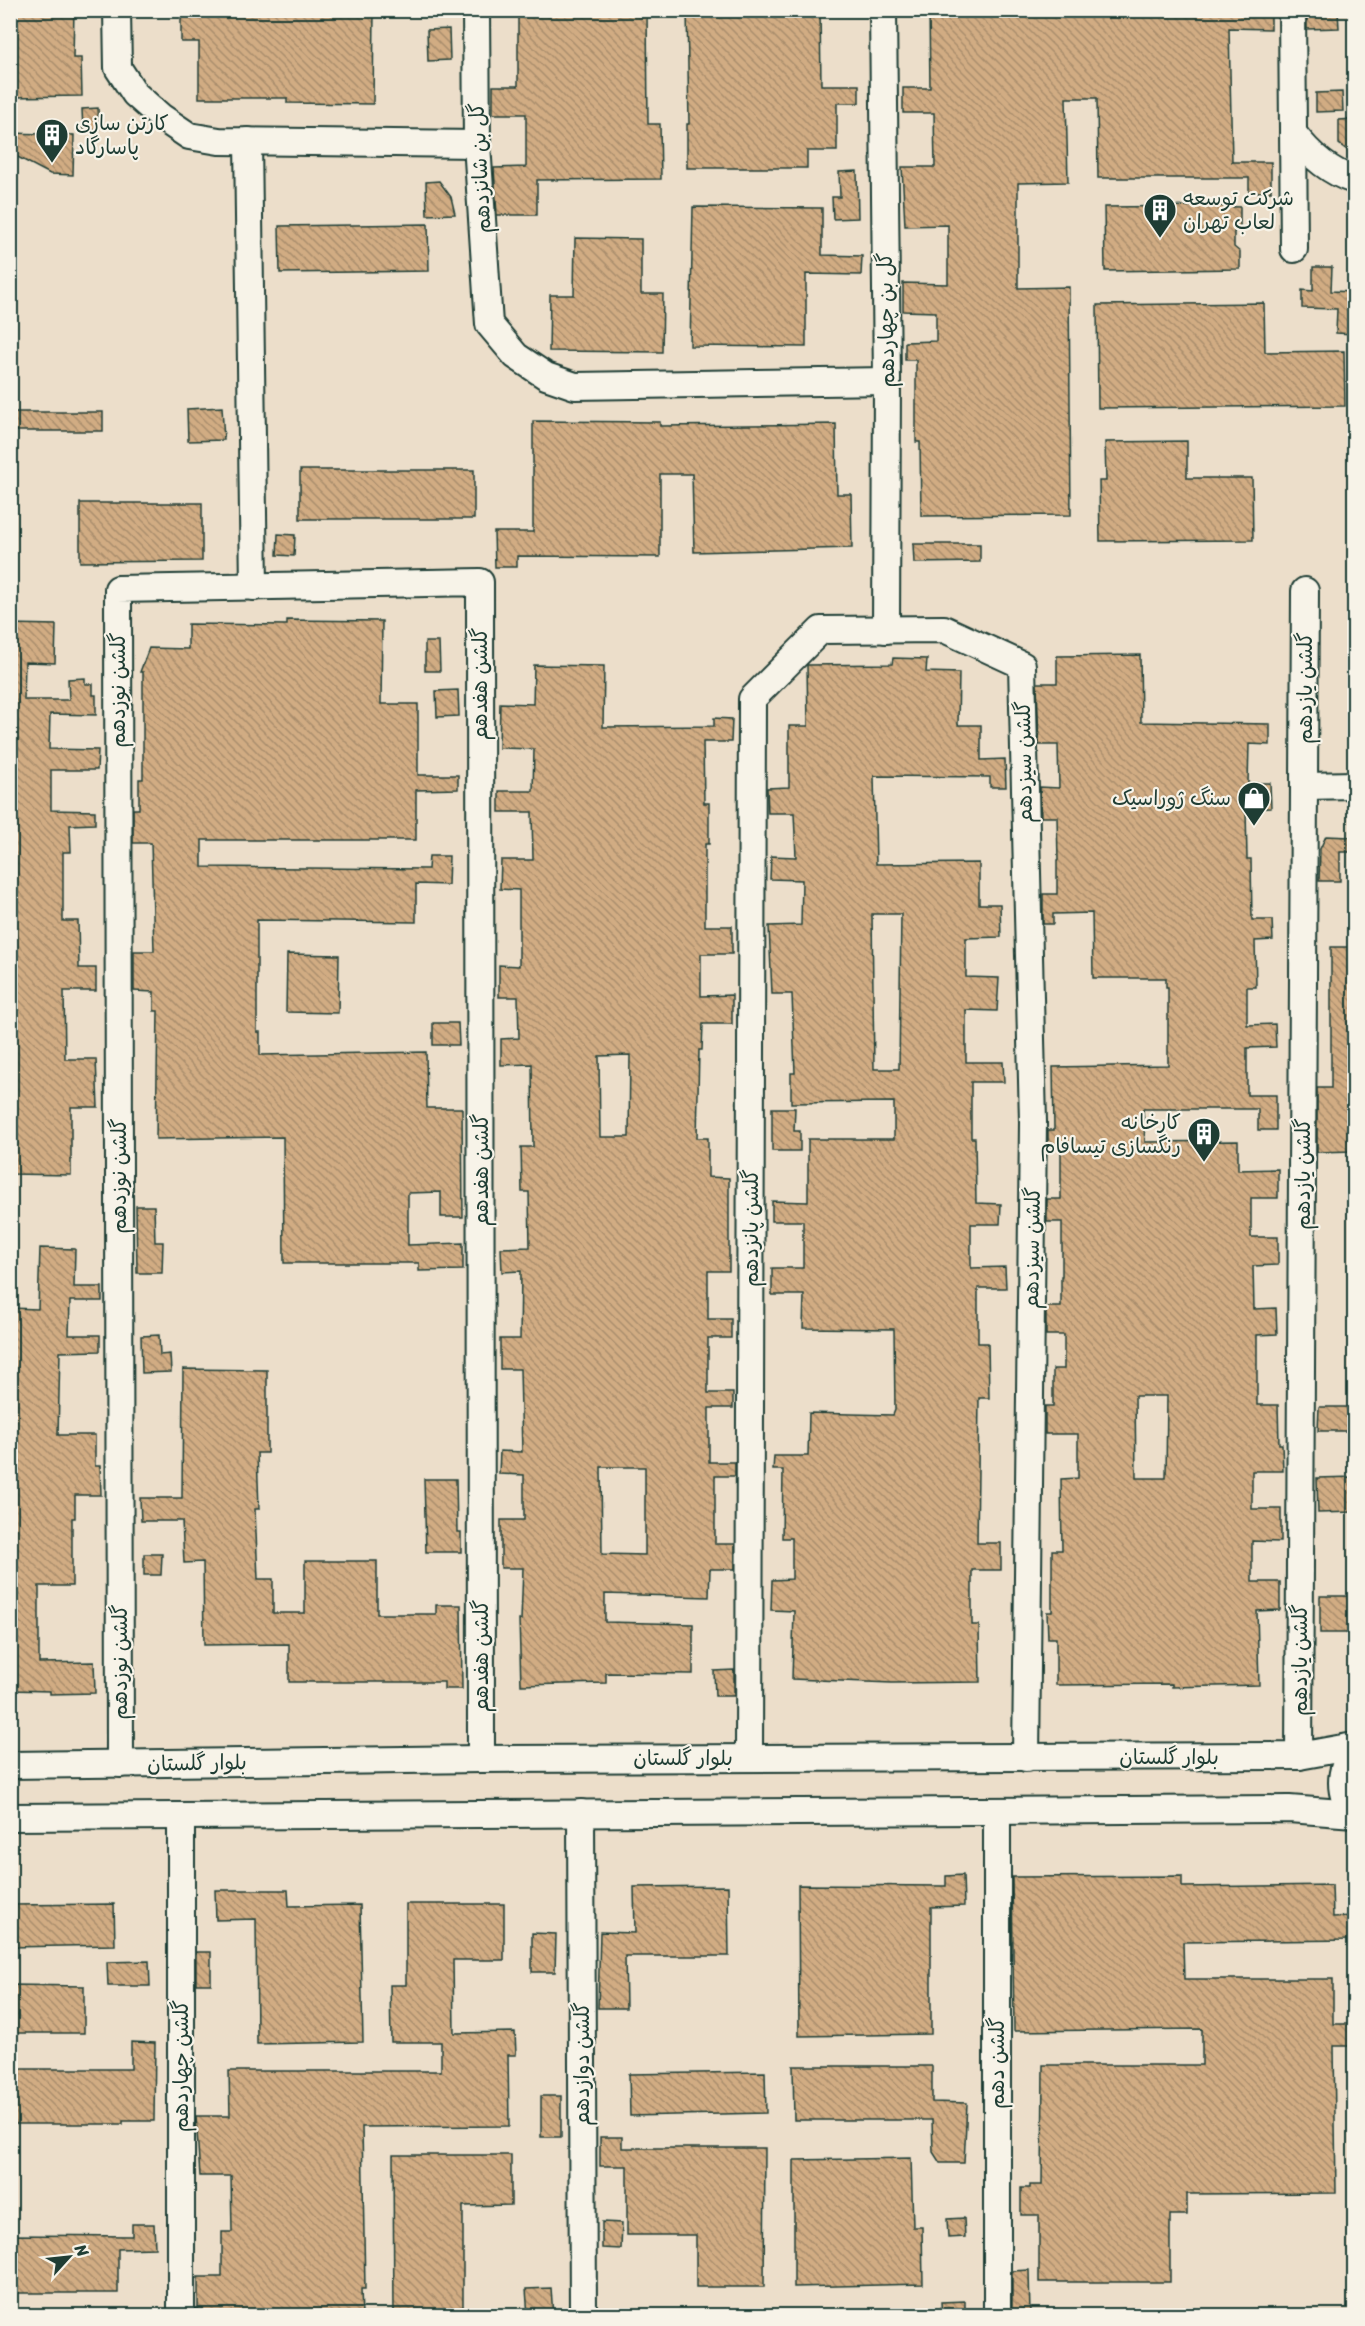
<svg xmlns="http://www.w3.org/2000/svg" width="1365" height="2326" font-family="Sriracha,'Playpen Sans Arabic',sans-serif">
	<style>
		.built { fill: #ecdeca }
		.building { fill: url(#building-back-hatch); stroke: #1f3d34; stroke-width: 1.5; fill-rule: evenodd }
		.lines { fill: none; stroke-linecap: round; stroke-linejoin: round }
		.minor-casing { stroke: #1f3d34; stroke-width: 30 }
		.minor { stroke: #f7f3e8; stroke-width: 26 }
		.labels { text-anchor: middle; stroke-width: 4.5; stroke-linejoin: round; paint-order: stroke }
		.poi-label { font-size: 21px; fill: #1f3d34; stroke: #f7f3e8; text-anchor: start }
		.street-label { font-size: 21px; fill: #1f3d34; stroke: #f7f3e8 }
	</style>
	<defs>
		<pattern id="building-back-hatch" width="6" height="6" patternUnits="userSpaceOnUse" patternTransform="scale(1.5)"><rect width="6" height="6" fill="#d1ac83"/><path d="M-1 5l2 2M0 0l6 6M5-1l2 2" fill="none" stroke="#a98d6c"/></pattern>
	</defs>
	<rect width="100%" height="100%" fill="#f7f3e8"/>
	<filter id="ink" filterUnits="userSpaceOnUse"><feTurbulence type="fractalNoise" baseFrequency=".0167" numOctaves="2"/><feDisplacementMap in="SourceGraphic" scale="12" xChannelSelector="R" yChannelSelector="G"/><feConvolveMatrix kernelMatrix="1 2 1 2 8 2 1 2 1" color-interpolation-filters="sRGB"/></filter>
	<g filter="url(#ink)">
		<rect class="built" x="11" y="11" width="1343" height="2304"/>
		<g class="building">
			<path d="M10,10H74L73,58H81L82,96L10,97Z"/>
			<path d="M181,10H374L373,104L287,103V98H199V42H181Z"/>
			<path d="M518,10H647L648,124H660L661,179L537,180V215H497L494,168L526,167V114H493V86H518Z"/>
			<path d="M687,10H820L821,85H859V103H837V151H807V168H687V124H689Z"/>
			<path d="M929,10H1225L1271,13V29L1229,28L1232,162H1271V192H1249V178H1098L1097,98H1066L1068,182L1018,183V288L1069,287L1071,515L921,516L920,442H916V360H905V342L936,341V312L903,311V283L948,284V225L905,226L902,167H935L934,113H903V88H930Z"/>
			<path d="M1338,12L1339,28L1307,29V13Z"/>
			<path d="M449,29L450,60L428,61L427,30Z"/>
			<path d="M1342,92L1343,111L1316,112V93Z"/>
			<path d="M98,108L99,130L83,131L82,109Z"/>
			<path d="M1354,119V155L1339,144V120Z"/>
			<path d="M10,133L74,135L73,175L50,174L10,153Z"/>
			<path d="M857,171L858,218L833,219L832,197H840L839,172Z"/>
			<path d="M439,181L451,197L455,214L427,215L426,182Z"/>
			<path d="M1214,206L1240,207V228L1234,232V247L1240,252V269L1105,271L1104,207Z"/>
			<path d="M693,207L822,208V255L862,256L861,275L806,274V347L690,346Z"/>
			<path d="M428,224L429,271L280,273L279,226Z"/>
			<path d="M575,238L641,239V294H663L662,352L549,351L550,295H574Z"/>
			<path d="M1313,267H1332L1331,291L1354,292V334L1336,333L1337,309L1302,308V290L1313,291Z"/>
			<path d="M1264,303L1265,352L1344,351L1345,406L1098,408L1097,305Z"/>
			<path d="M222,407L224,440L188,441L187,409Z"/>
			<rect x="10" y="412" width="93" height="19"/>
			<path d="M533,421L660,422V426L836,424L837,494H851L852,548L694,552L692,474H660V557L517,556V567H495L494,532H533Z"/>
			<path d="M1187,441V478H1252L1253,540L1100,541L1099,481H1106L1105,442Z"/>
			<rect x="300" y="470" width="174" height="49"/>
			<path d="M80,503H202V561L80,562Z"/>
			<path d="M278,534L295,535L294,556L277,555Z"/>
			<path d="M913,544H980V562L914,563Z"/>
			<path d="M287,620L382,621L381,704H418V775H458V789L416,790V840H202V867L428,869L429,856H449L448,885L416,884V922L257,920V1032H260V1055L426,1052L427,1108H462L463,1217H441V1192L408,1193V1245L463,1243V1270L419,1271V1263H284L283,1137L156,1139L158,1011H154V992L134,991V951H154L151,843H133V809H139V779H143V672H140L149,648L188,649V624L287,625Z"/>
			<path d="M10,624L56,625L55,663L25,662L24,700H69L68,679L85,678V684H93V695H96V715L50,714L49,749L98,750L97,770H51V810L95,811V824L70,825L71,852H63V921H78L79,968H96V991H64L65,1059H96L98,1107H71V1175L10,1174Z"/>
			<path d="M425,642H439L440,671H425Z"/>
			<path d="M1140,655L1141,722L1270,724V745L1249,744L1248,783H1270L1271,808L1246,809L1247,859H1251L1252,920H1272L1273,940L1255,941L1256,987H1247V1025L1275,1024L1276,1047L1247,1048V1095H1276V1130H1258V1109H1143L1145,1142L1238,1141V1170L1278,1169V1198H1251V1237H1278V1265L1253,1266L1254,1309L1276,1308L1277,1334L1257,1335V1405H1278L1279,1444H1282L1283,1471H1252V1509H1281V1542L1252,1541V1582H1280V1610L1257,1611L1259,1685L1172,1687V1684L1056,1685V1638H1048L1047,1612H1052V1550H1062L1061,1479L1078,1478V1434H1045V1406H1053V1369H1064V1335H1046V1307H1061V1276H1062V1222H1047V1199H1061V1148L1048,1147V1130H1054L1053,1067L1168,1065V987H1166V978H1093L1092,913L1053,914V924H1043V894H1057V860H1058L1057,817H1041L1040,787L1059,788L1058,745H1039L1037,683H1057V656ZM1135,1396H1167L1166,1478H1136Z"/>
			<path d="M893,658L927,659L926,672L959,673L958,725H981V760L1005,759L1006,787H990V777L874,776L876,864L979,863V904H1000L1001,937L966,938V977L999,978L997,1011L966,1010V1062H1003L1004,1082H971V1138H975L976,1203L1001,1204L1000,1224H971V1268L1005,1267L1006,1288H978V1343H988L989,1398H979L977,1543H1001V1570H972V1625H979L980,1682L892,1683L792,1679L794,1611L771,1610L772,1580L792,1579V1538H782L783,1470H773L774,1456H808L809,1413L893,1415L895,1410L894,1329L803,1328L804,1295H772V1268H803V1221H772V1201L808,1202V1139H894V1102L791,1103V1073H795L792,994H772L769,926L801,925L802,880L770,879L771,856L796,857L794,813H768L767,788L789,787V726H808L807,665L892,664ZM872,914H901L899,1069H874Z"/>
			<path d="M534,665L604,666L603,727L714,726V718L732,719L731,742H703L704,803H709V844H705V926H732V954H701V996L732,995V1024H703L702,1050H699L697,1138H708V1177L729,1178V1271H708V1319H731V1338H708V1393H733V1408H709V1462H735V1476H715V1544H735V1569H710L709,1597L605,1594V1622L693,1624V1674L606,1673V1683L521,1685L519,1620H521L523,1568H501V1520H524V1475L499,1474L500,1451L522,1452L520,1369H500V1339H520L521,1271L502,1272L501,1248L530,1247L529,1192H522L521,1147H533L532,1064L501,1065V1039L519,1038L518,997H499V965L519,966V890L500,889L501,860H533L532,812H499V791H533L534,749L499,748L500,703L533,704ZM630,1055L629,1137H600L599,1056ZM601,1467H645V1555L602,1554Z"/>
			<path d="M458,690L459,716L437,717L436,691Z"/>
			<path d="M1326,836L1350,837V852H1340V881H1319L1320,849Z"/>
			<path d="M1331,947H1354V1151L1317,1152V1088H1331Z"/>
			<path d="M287,954L339,955L338,1013L286,1012Z"/>
			<path d="M433,1023H458L459,1045H433Z"/>
			<path d="M772,1108H795L794,1131H800V1151H772Z"/>
			<path d="M136,1206H154L155,1242H163L162,1273H137Z"/>
			<path d="M40,1248L75,1249L74,1287H102V1301H70L69,1335H100V1351L60,1352L58,1435H95V1466H100L101,1495H75V1518H72V1586H39V1663L94,1662L95,1693L50,1694V1691L10,1690V1308L38,1309Z"/>
			<path d="M159,1335L160,1355L170,1354L171,1372L142,1373L141,1336Z"/>
			<path d="M183,1369L267,1370V1453H257L259,1509H255L258,1579H273V1613H305V1561H377V1614H436V1605H461L462,1689H444V1682H289V1644L204,1645L203,1562L184,1563L182,1521H141L140,1498H182Z"/>
			<path d="M1319,1407H1354V1431H1318Z"/>
			<path d="M1354,1477V1512L1318,1513L1317,1478Z"/>
			<path d="M424,1479H456L457,1532H461V1552H426Z"/>
			<path d="M144,1554H162L161,1575H144Z"/>
			<rect x="1320" y="1596" width="34" height="37"/>
			<path d="M734,1670V1696H715L714,1671Z"/>
			<path d="M963,1875L964,1906L931,1907V2034L799,2036L798,1885L946,1886V1876Z"/>
			<path d="M1182,1876V1887L1332,1885L1333,1917L1354,1916V1940L1183,1942L1184,1979H1333V2024H1354V2046H1334L1336,2193L1187,2194V2215H1170V2282H1039V2215H1021V2188H1030V2185H1042L1043,2065H1202V2029L1014,2031L1012,1877Z"/>
			<path d="M728,1886L729,1956H625L626,2008H598L600,1932L635,1933L634,1887Z"/>
			<path d="M215,1890H288L289,1906L360,1905L363,2042L257,2044L256,1919L216,1920Z"/>
			<path d="M114,1904L115,1945L10,1947V1905Z"/>
			<path d="M406,1904H504V1960H453L454,2033L515,2032L516,2055H508L509,2126L362,2127L365,2289H361L362,2316H198V2277H222V2232H232L231,2176H200L196,2116H230L229,2071H441V2042H391L390,1985H406Z"/>
			<path d="M532,1933L556,1934L555,1972H532Z"/>
			<rect x="196" y="1952" width="15" height="32"/>
			<path d="M149,1961L150,1986H108L107,1962Z"/>
			<path d="M10,1985L84,1986V2033H10Z"/>
			<path d="M131,2042L155,2043L154,2121H123V2124H10V2069H131Z"/>
			<path d="M793,2066H932V2102L967,2103L964,2163H940L933,2152L932,2120H794Z"/>
			<path d="M765,2072L766,2113L630,2116L629,2074Z"/>
			<rect x="541" y="2096" width="20" height="41"/>
			<path d="M600,2137H622V2148H765L764,2287H696V2235H627V2166H600Z"/>
			<path d="M393,2155H511V2205L463,2206V2316H394Z"/>
			<path d="M911,2158L913,2227H922L923,2284L794,2287V2160Z"/>
			<path d="M964,2218L965,2237L948,2238L947,2219Z"/>
			<path d="M602,2222L622,2223L621,2249L602,2248Z"/>
			<path d="M132,2224H154L155,2248L118,2249V2293H10V2235L132,2236Z"/>
			<path d="M1029,2270L1030,2316H1012V2271Z"/>
			<path d="M551,2288L553,2316H528L526,2289Z"/>
			<path d="M965,2301V2316H942L941,2302Z"/>
		</g>
		<g class="lines">
			<g class="minor-casing">
				<g id="minor">
					<path d="M117,10L118,68L135,94L161,117L189,136L219,141L477,144"/>
					<path d="M476,10L477,144L489,324L516,356L546,376L575,386L887,381"/>
					<path d="M883,10L887,381L886,630"/>
					<path d="M1292,10L1294,249"/>
					<path d="M1293,133C1309,154 1329,172 1354,180"/>
					<path d="M248,141L254,587"/>
					<path d="M1306,786L1354,785"/>
					<path d="M1354,1751C1338,1770 1338,1795 1354,1814"/>
					<path d="M1299,1756L1305,591"/>
					<path d="M749,1758L752,699L821,630L944,629L1022,665L1033,1122L1026,1758"/>
					<path d="M120,1764L118,589L480,582L481,1759"/>
					<path d="M10,1765L481,1759L1299,1756L1354,1746"/>
					<path d="M997,1811V2316"/>
					<path d="M581,1813L583,2316"/>
					<path d="M181,1816V2316"/>
					<path d="M10,1817L1289,1809L1354,1814"/>
				</g>
			</g>
			<use href="#minor" class="minor"/>
		</g>
	</g>
	<defs>
		<g id="building-pin" transform="scale(1.725)"><path d="M0 17L-7.5 6A9.5 9.5 0 1 1 7.5 6Z" fill="#1f3d34" stroke="#f7f3e8"/><path d="M-4-6H4V6H1V3H-1V6H-4ZM-2.5-4.3h1.7v1.8h-1.7ZM.8-4.3h1.7v1.8H.8ZM-2.5-1h1.7V.8h-1.7ZM.8-1h1.7V.8H.8Z" fill="#fff"/></g>
		<g id="shop-pin" transform="scale(1.725)"><path d="M0 17L-7.5 6A9.5 9.5 0 1 1 7.5 6Z" fill="#1f3d34" stroke="#f7f3e8"/><path d="M-5-2.5h2.3a2.7 3.5 0 0 1 5.4 0H5L5.5 6h-11ZM-1.5-2.5h3a1.5 2.3 0 0 0-3 0Z" fill="#fff"/></g>
	</defs>
	<g fill-rule="evenodd">
		<use href="#building-pin" x="52" y="135"/>
		<use href="#building-pin" x="1160" y="210"/>
		<use href="#shop-pin" x="1254" y="798"/>
		<use href="#building-pin" x="1204" y="1134"/>
	</g>
	<g class="labels">
		<g class="poi-label">
			<text x="75" y="130">کارتن سازی<tspan x="75" dy="24">پاسارگاد</tspan></text>
			<text x="1183" y="205">شرکت توسعه<tspan x="1183" dy="24">لعاب تهران</tspan></text>
			<text x="1231" y="805" text-anchor="end">سنگ ژوراسیک</text>
			<text x="1181" y="1129" text-anchor="end">کارخانه<tspan x="1181" dy="24">رنگسازی تیسافام</tspan></text>
		</g>
		<g class="street-label">
			<text transform="translate(480 168) rotate(-93)" y="7">گل بن شانزدهم</text>
			<text transform="translate(886 320) rotate(-91)" y="7">گل بن چهاردهم</text>
			<text transform="translate(480 684) rotate(-90)" y="7">گلشن هفدهم</text>
			<text transform="translate(1305 688) rotate(-90)" y="7">گلشن یازدهم</text>
			<text transform="translate(118 690) rotate(-90)" y="7">گلشن نوزدهم</text>
			<text transform="translate(1024 762) rotate(-91)" y="7">گلشن سیزدهم</text>
			<text transform="translate(481 1170) rotate(-90)" y="7">گلشن هفدهم</text>
			<text transform="translate(1303 1174) rotate(-90)" y="7">گلشن یازدهم</text>
			<text transform="translate(119 1176) rotate(-90)" y="7">گلشن نوزدهم</text>
			<text transform="translate(751 1228) rotate(-90)" y="7">گلشن پانزدهم</text>
			<text transform="translate(1032 1248) rotate(-89)" y="7">گلشن سیزدهم</text>
			<text transform="translate(481 1656) rotate(-90)" y="7">گلشن هفدهم</text>
			<text transform="translate(1300 1660) rotate(-90)" y="7">گلشن یازدهم</text>
			<text transform="translate(120 1662) rotate(-90)" y="7">گلشن نوزدهم</text>
			<text x="1169" y="1764">بلوار گلستان</text>
			<text x="683" y="1765">بلوار گلستان</text>
			<text transform="translate(197 1763) rotate(-1)" y="7">بلوار گلستان</text>
			<text transform="translate(997 2063) rotate(-90)" y="7">گلشن دهم</text>
			<text transform="translate(582 2064) rotate(-90)" y="7">گلشن دوازدهم</text>
			<text transform="translate(181 2066) rotate(-90)" y="7">گلشن چهاردهم</text>
		</g>
	</g>
	<rect width="1365" height="2326" fill="none" stroke="#f7f3e8" stroke-width="36"/>
	<rect x="18" y="18" width="1329" height="2290" fill="none" stroke="#1f3d34" stroke-width="2" filter="url(#ink)"/>
	<g transform="translate(69 2257) rotate(63)" stroke="#f7f3e8" stroke-width="4.5" paint-order="stroke">
	<path d="M0-4.5L10 22L0 15L-10 22Z" fill="#1f3d34"/>
	<text y="-9" font-size="16" font-weight="bold" text-anchor="middle" fill="#1f3d34">N</text>
	</g>
</svg>
